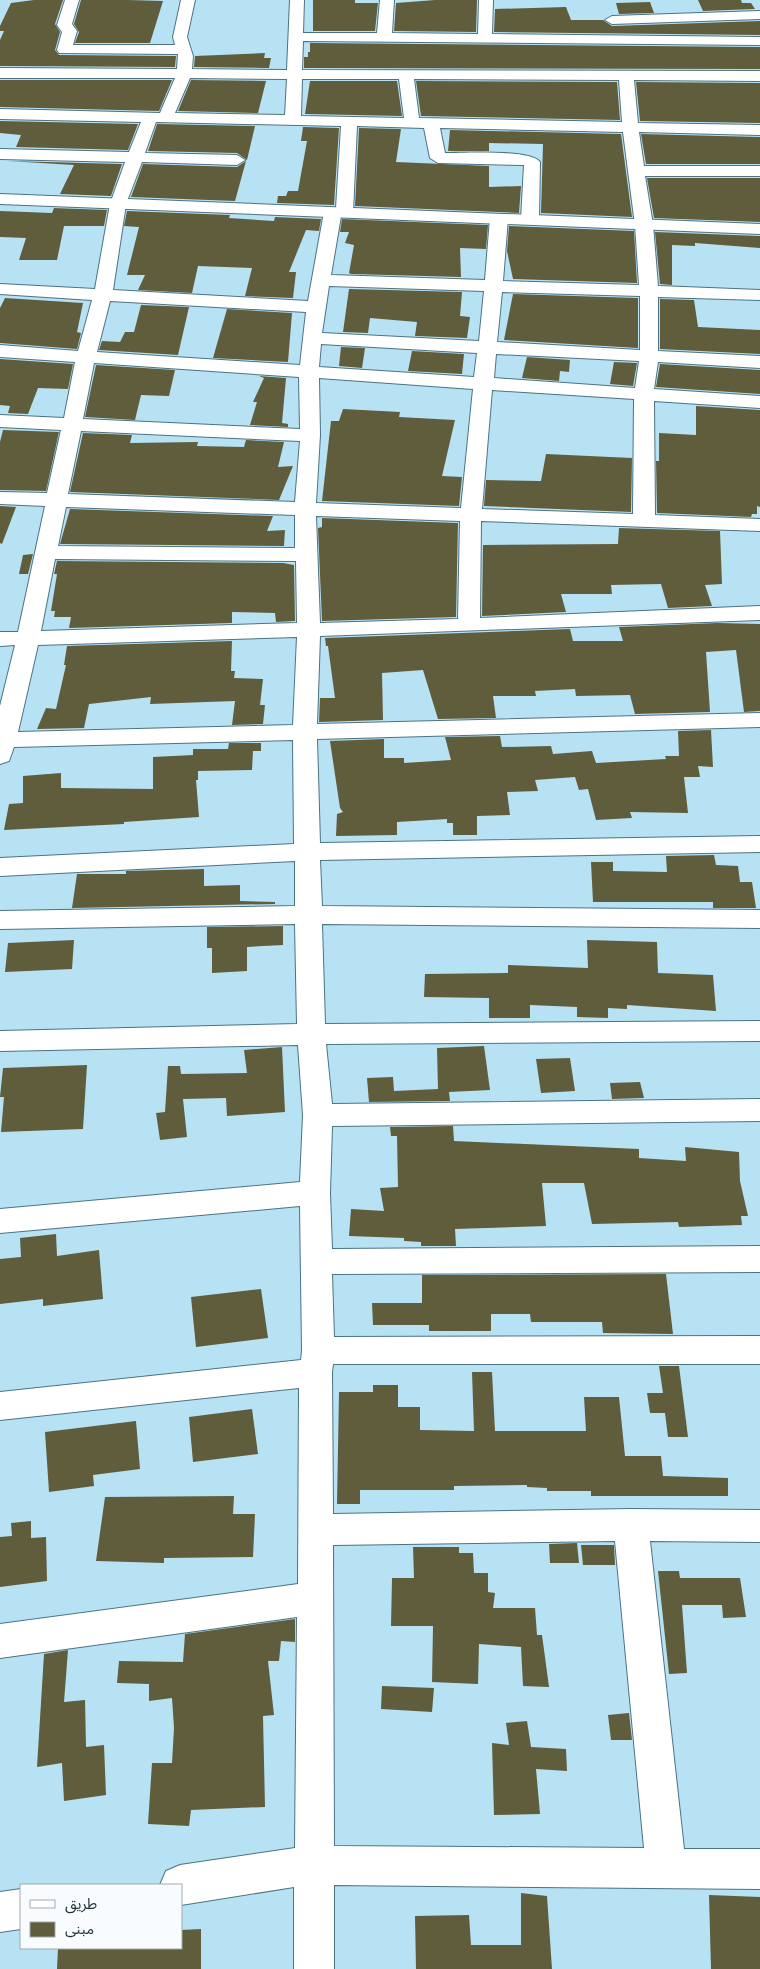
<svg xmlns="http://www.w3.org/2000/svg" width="760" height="1969" font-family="Cabin,'Noto Sans Arabic',sans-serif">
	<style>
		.building { fill: #5f5d3b }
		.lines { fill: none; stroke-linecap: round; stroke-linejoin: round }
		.street-casing { stroke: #4b7383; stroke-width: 2 }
		.secondary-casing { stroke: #4b7383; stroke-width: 2 }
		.street { fill: #fff; fill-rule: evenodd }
		.secondary { fill: #fff; fill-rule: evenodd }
	</style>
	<rect width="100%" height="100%" fill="#b7e2f4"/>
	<g class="building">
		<path d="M34,0H63L55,24L60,32L55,50L59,55L176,56L175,67L0,66V40L4,31H0V26L11,3Z"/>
		<path d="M81,0H128L163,1L150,43H75L79,32L74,24Z"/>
		<path d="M313,0H355V3H378L375,31H313Z"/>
		<path d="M435,0H477L476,32L394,31L396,3Z"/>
		<path d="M698,0H741L742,3H751L755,9L703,11Z"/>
		<path d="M650,2L654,13L619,14L616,3Z"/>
		<path d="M566,7L571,20H603L612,26L760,21V35L494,32L495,9Z"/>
		<path d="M310,43L760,47V69L304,68V57H308V52H310Z"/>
		<path d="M265,53L264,58H271L269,68L194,67L195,56Z"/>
		<path d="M0,80H172L159,111L0,107Z"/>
		<path d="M191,80L266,81L258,113L178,111Z"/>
		<path d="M310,81H397L402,116L305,114Z"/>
		<path d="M416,81L617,82L620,120L421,116Z"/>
		<path d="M636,82L760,83V123L640,121Z"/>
		<path d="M0,121L138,124L128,150L16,147L21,135L0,133Z"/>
		<path d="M157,124L255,126L247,160L237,153L148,151Z"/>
		<path d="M303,127L339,128L334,205L277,203L278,196H286L288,191H298L307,141H301Z"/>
		<path d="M359,128L401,129L396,162L489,166V187L521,186L519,213L355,206Z"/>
		<path d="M450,130L621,134L632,217L541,213L543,144L489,143V151H448Z"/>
		<path d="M641,134L760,137V164H646Z"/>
		<path d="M8,161H9L122,164L111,196L60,194L74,165Z"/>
		<path d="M246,161L235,201L131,197L143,164L237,167Z"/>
		<path d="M647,178H760V222L654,218Z"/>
		<path d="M54,208L107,210L104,226H64L57,260H19L26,238L0,237V211L52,213Z"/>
		<path d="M127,211L230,215L229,218L274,221L275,217L321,219L319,231L306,230L289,272H296L293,298L245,296L252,268L198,266L192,293L138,290L145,275H127L139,227L124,226Z"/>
		<path d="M342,219L488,225L486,249L460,248L461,277L351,274L349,273L354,245L345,243L349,232H340Z"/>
		<path d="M509,226L634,231L637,283L513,279L507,251Z"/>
		<path d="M655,232L760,236V248L695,243V246L672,245V285L660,284Z"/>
		<path d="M349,289L462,292L460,316L470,317L467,338L415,336L417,322L370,318L368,333L343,332Z"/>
		<path d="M513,294L638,298V348L504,340Z"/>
		<path d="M5,298L83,303L77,332L81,333L77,349L0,343V308Z"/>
		<path d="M660,299L694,300L698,327L760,330V354L660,349Z"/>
		<path d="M141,305L189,307L178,355L99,350L102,341L120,342L125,332H134Z"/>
		<path d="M227,309L292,313L288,362L213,358Z"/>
		<path d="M341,347L365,348L362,368L339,366Z"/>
		<path d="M412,351L464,354L462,374L408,371Z"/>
		<path d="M527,357L570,360L569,372L560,371L559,381L522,378Z"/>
		<path d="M0,359L73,364L68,389L38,388L28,414L8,413L10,406L0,405Z"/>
		<path d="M614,362L637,363L633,386L610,384Z"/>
		<path d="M660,364L760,370V394L656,387Z"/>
		<path d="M96,365L175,370L169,396L141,395L135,420L85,417Z"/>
		<path d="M259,376L286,378L282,423L288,424V427L250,425L257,402H253L264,378Z"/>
		<path d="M696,406L760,410V507L757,506V514H752L751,517L657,513L656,461H659V433L696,435Z"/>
		<path d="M343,409L400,412L399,417L455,420L442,476L462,477L459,506L322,501L331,421H339Z"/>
		<path d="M3,430L59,432L46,491L0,490V442Z"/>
		<path d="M83,433L132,435L130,443L198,442L197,446L244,447L246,440L284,442L278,467L293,466L279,500L70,492Z"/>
		<path d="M546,454L632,458L631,512L484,506L486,480L541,481Z"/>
		<path d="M0,506L16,507L2,544L0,543Z"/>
		<path d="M70,509L273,516L267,531L285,530L284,546L60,544Z"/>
		<path d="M322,518L458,523L456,617L322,621L318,528L322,527Z"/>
		<path d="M619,528L720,531L722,584L705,585L712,606L668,608L661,584L611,585L612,594H561L566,612L482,616L483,545L618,544Z"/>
		<path d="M33,554L28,574H19L23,555Z"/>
		<path d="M57,561L283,563L294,565L295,621L276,622L275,613L232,612V623L69,628L71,617H54L55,611H51L57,574H54Z"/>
		<path d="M717,623L760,624V711L744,712L736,650L706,652L710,712L635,714L630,695L576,696L575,689L535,691L536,696H493L496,718L438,719L423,670L382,673L383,720L319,722L320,698H335L328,646H326L325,638L570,629L573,641H623L619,627Z"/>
		<path d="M232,641L231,671H235L234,678L263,679L260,705H265L263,724L232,725L235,701L150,704L151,697L89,704L84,728L37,729L46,708L56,709L66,665H64L67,646Z"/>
		<path d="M711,730L713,767L698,766L700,777H684L688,813L630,812L632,818L596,820L588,789L579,790L575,777L535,780L538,791L507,792L510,815L477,816V835H453V823H447V819L397,822V835L336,836L337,814L343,812L340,808L330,741L384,739V758H404V763L451,760L445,737L500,736L502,747L551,746L553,754L592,751L596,763L666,759L665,756H679L678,731Z"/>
		<path d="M229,743H261V751H253L252,770L198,771V780H196L199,817L124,822V824L4,830L9,804L23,803V776L61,773V788L153,789V757L193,755V749H228Z"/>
		<path d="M714,855L716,865L738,866L740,882H752L756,908H713V902H593L591,862H613V871L667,872L666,856Z"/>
		<path d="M204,869V886L240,885V901L275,902V904L72,908L77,874H126V871Z"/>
		<path d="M283,926V945L247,947V971L212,973V948H207V927Z"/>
		<path d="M74,940L72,969L5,972L8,943Z"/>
		<path d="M587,940L657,942L658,973L713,975L716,1011L627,1005V1009L608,1008V1018L577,1017V1007L530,1005V1018H489V998L424,997L425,974L508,973V965L588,968Z"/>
		<path d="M484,1046L490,1090L449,1092L450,1101L369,1102L367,1078L393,1077L394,1091L438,1089L437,1048Z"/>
		<path d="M282,1047L285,1112L227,1116L226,1098L183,1099L187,1137L160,1140L156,1113L165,1112L168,1066H180L181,1074L247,1073L244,1050Z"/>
		<path d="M570,1058L575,1091L541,1093L536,1059Z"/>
		<path d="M87,1065L83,1129L1,1132L4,1097H0L3,1068Z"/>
		<path d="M640,1082L644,1098L612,1099L610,1083Z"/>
		<path d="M453,1126L454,1141L639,1149V1158L686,1161L685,1147L739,1152L740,1181L748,1216H741L742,1225L679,1227L678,1222L592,1224L584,1183H542L546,1226L455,1229L456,1246H421V1242L404,1241V1238L349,1236L351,1209L384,1211L380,1188L398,1187L397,1136H391L390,1127Z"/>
		<path d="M56,1234L57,1256L99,1250L103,1299L43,1306V1299L0,1304V1259L21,1257L20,1238Z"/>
		<path d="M666,1274L673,1334L603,1333L602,1322H531L530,1314H491V1331H429V1325H373L372,1303H422V1275Z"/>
		<path d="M261,1289L268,1338L196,1347L191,1297Z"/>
		<path d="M659,1366H679L688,1437H668L665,1413H650L647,1393H663Z"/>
		<path d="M472,1372H492L495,1431H586L584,1397H619L625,1456H661L663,1476L728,1478V1496H591V1491H547V1488L527,1487V1485L454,1486V1490H360V1504H337L339,1392H373V1385H398V1407H420V1430L474,1431Z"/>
		<path d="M252,1409L258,1454L193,1462L189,1417Z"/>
		<path d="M136,1421L140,1469L93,1475L94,1486L49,1492L45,1432Z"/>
		<path d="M234,1496L233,1514H255L253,1557L164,1558V1563L96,1561L105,1497Z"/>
		<path d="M31,1521V1538L46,1537L47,1581L0,1587V1537L12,1536L11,1523Z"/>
		<path d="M577,1543L579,1563H550L549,1544Z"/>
		<path d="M581,1545H614L615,1565H583Z"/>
		<path d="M413,1547H459V1553H473L474,1573H488V1592L495,1593L493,1608H535L537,1635H542L549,1687L523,1686L521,1647L479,1644L478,1684L432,1682L433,1626H391L392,1578H414Z"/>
		<path d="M658,1571H679L680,1578H740L746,1617L723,1618L722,1605H682L687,1673L669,1674Z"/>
		<path d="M295,1619V1642L281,1641L279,1661H268L274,1715L263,1716L265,1807L191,1810L189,1826L148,1824L152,1763H172L174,1728L172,1698L149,1701V1684L117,1683L119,1661L183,1662L185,1634Z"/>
		<path d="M68,1650L64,1702L85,1700L86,1747L104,1745L106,1795L64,1801L62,1763L37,1767L44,1654Z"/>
		<path d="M382,1686L434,1688L432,1712L381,1709Z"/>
		<path d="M629,1713L632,1740H611L608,1715Z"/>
		<path d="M527,1721L531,1747L566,1749L567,1771L536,1769L540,1814L494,1815L492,1743L509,1745L506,1723Z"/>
		<path d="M521,1893L547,1896L552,1969H416L415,1916L469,1915L471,1945H521Z"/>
		<path d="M709,1895L760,1897V1969H711Z"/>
		<path d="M201,1929V1969H57L58,1948H181V1930Z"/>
	</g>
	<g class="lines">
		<g class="street-casing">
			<g id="street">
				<path d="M65,0H79L72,24L77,31L73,45H175L173,37L181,0H195L187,37L193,56L192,69L287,70L290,0H304L303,33H377L380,0H394L392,33L478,34L479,0H493L492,34L760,37V45L303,41L302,70L760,71V81L634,80L638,123L760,125V135L639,132L644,166H760V176H645L653,225L658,286L760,290V300L658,297V351L760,356V368L658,362L654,389L760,396V408L654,401L655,515L760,519V531L481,521L480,618L760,606V620L320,636L317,724L760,713V727L317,739L320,843L760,836V852L320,860L322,906L760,910V928L322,924L325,1024L760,1021V1041L326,1044L332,1104L760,1099V1121L332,1126L330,1193L332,1249L760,1246V1272L332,1274L334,1337L760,1336V1364H333L332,1372L333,1514L631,1509L760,1510V1542L650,1541L684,1849H760V1889L334,1885V1969H294V1887L181,1905V1885H160L166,1871L180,1865L295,1848L297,1617L0,1658V1624L298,1584L299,1388L0,1420V1392L301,1360L302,1351L300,1206L0,1233V1209L300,1182L303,1115L298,1045L0,1051V1031L297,1024L295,924L0,929V911L295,906V861L0,876V858L294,844L293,740L14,747L9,761L0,764V706L15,645L0,646V632H18L45,506L0,504V492L47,493L61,430L0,427V415L64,418L75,362L0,357V345L78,351L92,300L0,294V284L95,289L110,204L125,162L0,159V149L129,152L141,122L0,119V109L160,113L175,78H0V68L177,69L178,54L59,53L57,50L62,32L57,25ZM190,78L287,79L285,115L175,113ZM302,79H399L404,118L301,116ZM414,79L619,80L622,122L419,118ZM156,122L341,126L336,208H327L324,212L308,301L113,290L126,204L142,162L237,165L245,160L237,155L145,153ZM357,126L424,128L430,158L438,163L524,165L521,219L524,223H536L539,219L540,162C531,149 463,153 445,153L440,128L623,132L635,225L639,285L503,281L508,218L505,214H493L490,218L485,280L331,275L341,216H350L353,212ZM329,286L484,291L479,341L322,333ZM502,292L640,296V350L497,342ZM110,301L306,312L300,365L97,352ZM321,344L477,353L474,377L319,367ZM496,354L639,361L635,388L494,378ZM94,363L299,377L300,429L83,419ZM319,378L473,389L461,508L316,503L320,435ZM492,390L634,399L633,514L482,509ZM81,431L300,441L295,502L68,494ZM66,507L295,515V548L58,546ZM316,516L460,521L458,619L320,623ZM55,559L296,561L297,623L41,631ZM297,637L293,725L18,732L38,645ZM615,1541L644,1848L334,1846L333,1545Z"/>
				<path d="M760,11V19L612,24L605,20L612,16Z"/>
				<path d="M21,1889V1929L0,1932V1892Z"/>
			</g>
		</g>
		<g class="secondary-casing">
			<path id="secondary" d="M0,194L760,224V234L0,204Z"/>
		</g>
		<use href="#street" class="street"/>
		<use href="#secondary" class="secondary"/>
	</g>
	<rect x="20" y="1884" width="162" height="65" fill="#f8fcfe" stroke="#a1aaae"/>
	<rect x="30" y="1900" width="25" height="8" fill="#ffffff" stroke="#a1aaae"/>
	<text x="65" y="1909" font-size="15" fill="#1f3037">طريق</text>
	<rect x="30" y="1922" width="25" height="15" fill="#5f5d3b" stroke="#a1aaae"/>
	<text x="65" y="1934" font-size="15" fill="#1f3037">مبنى</text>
</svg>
